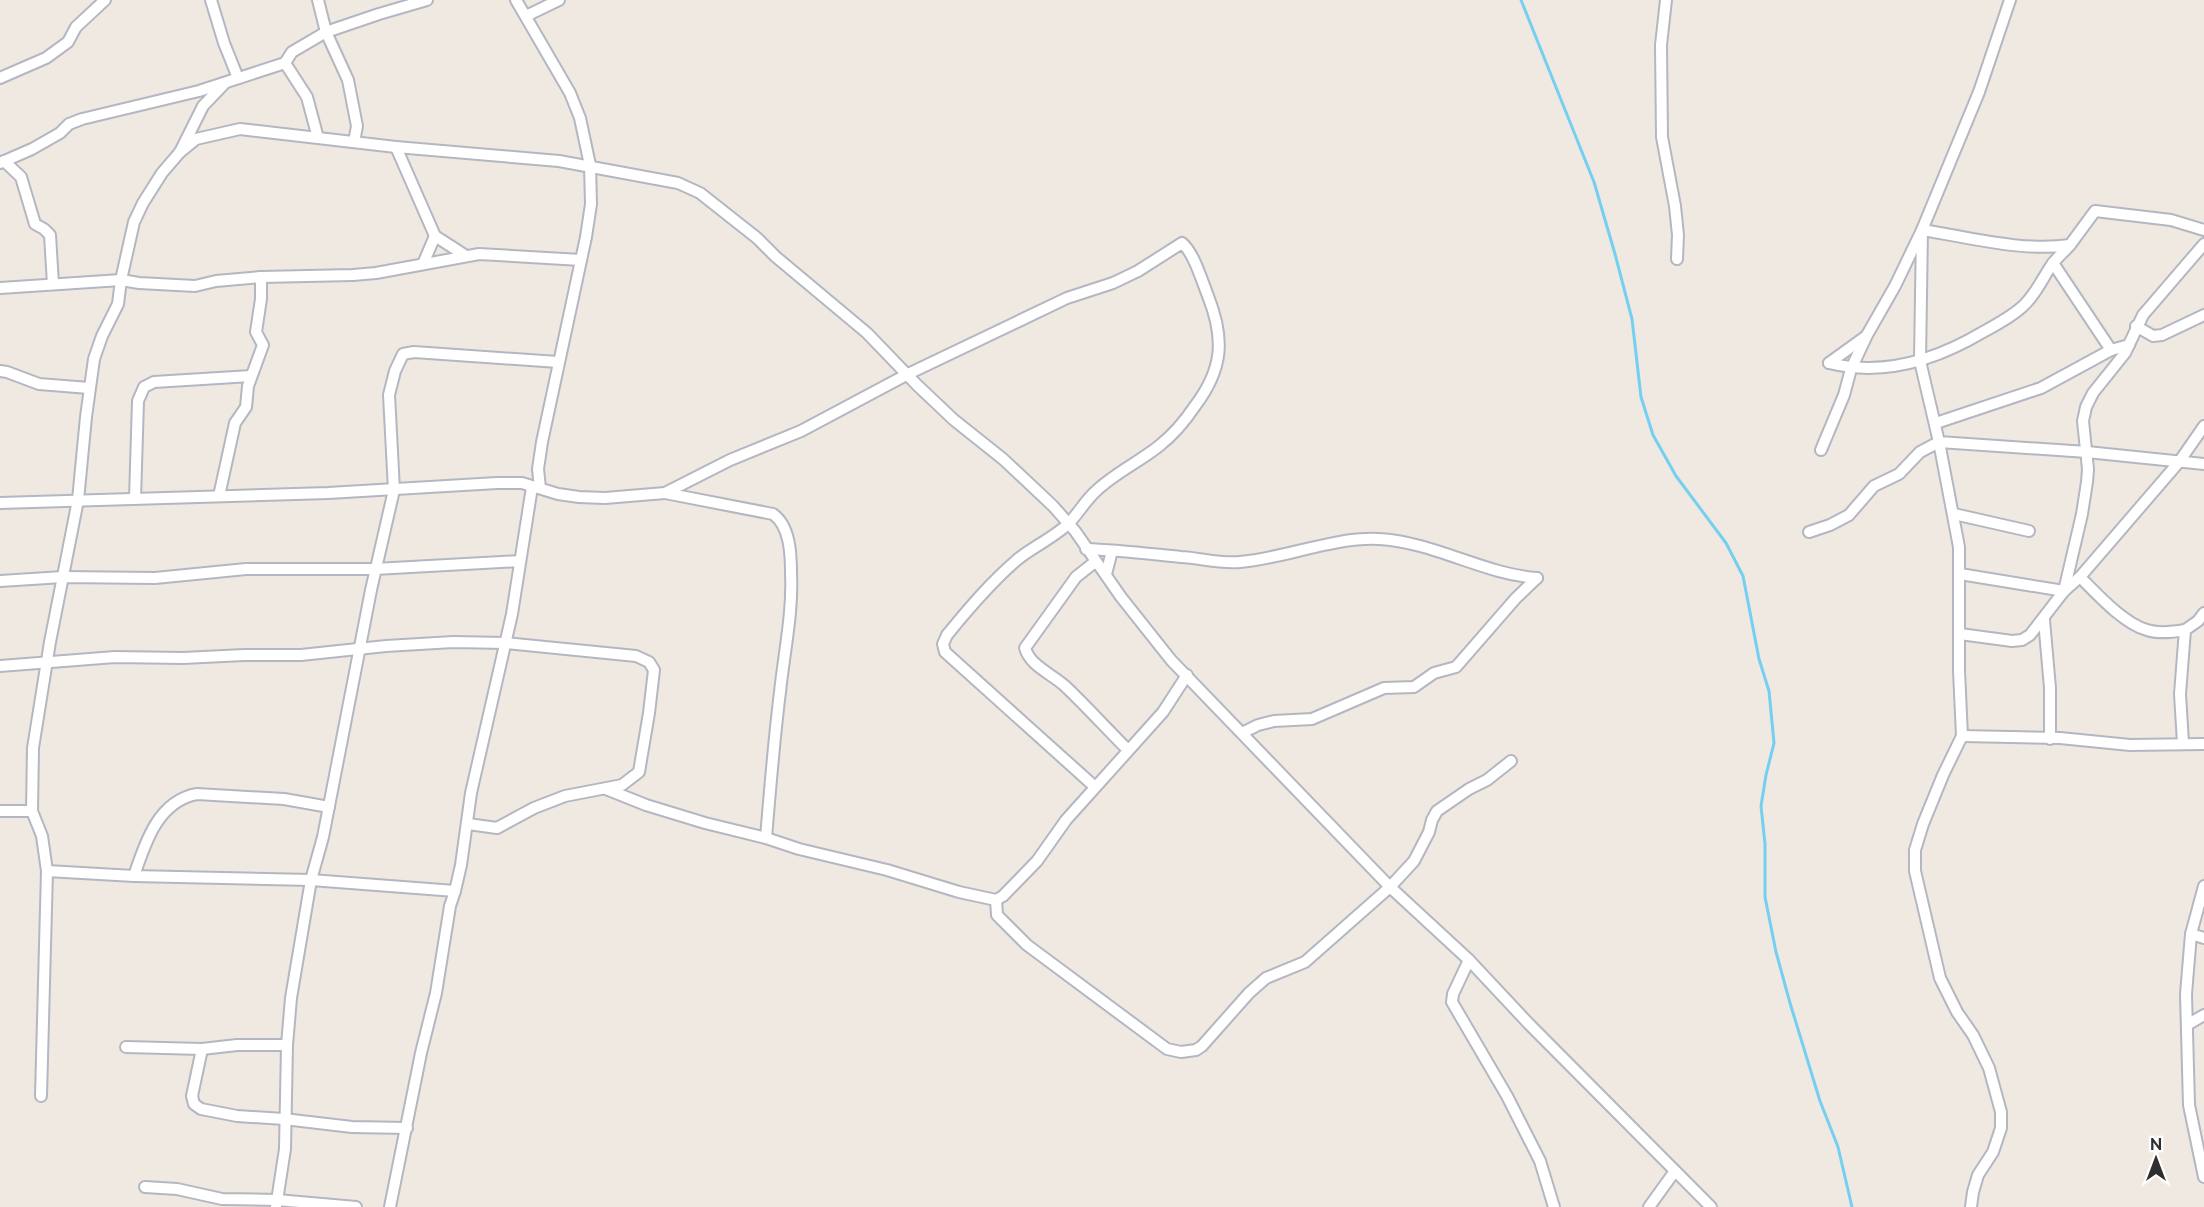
<svg xmlns="http://www.w3.org/2000/svg" width="2204" height="1207" font-family="Raleway,sans-serif">
	<style>
		.lines { fill: none; stroke-linecap: round; stroke-linejoin: round }
		.stream { stroke: #75cff0; stroke-width: 3 }
		.minor-casing { stroke: #b4b7c1; stroke-width: 14 }
		.minor { stroke: #fff; stroke-width: 10 }
	</style>
	<rect width="100%" height="100%" fill="#efe9e1"/>
	<g class="lines">
		<path class="stream" d="M1521,0L1594,182L1615,254L1632,319L1641,397L1653,435L1676,476L1726,543L1743,576L1759,659L1769,691L1774,743L1766,775L1761,806L1765,844V897L1776,952L1790,1003L1820,1101L1838,1147L1852,1207"/>
		<g class="minor-casing">
			<g id="minor">
				<path d="M211,0L224,43L238,78"/>
				<path d="M318,0L326,32L348,80L357,126L354,142"/>
				<path d="M516,0L570,93L580,118L590,165L591,204L586,237L542,442L538,469L540,488"/>
				<path d="M1666,0L1661,45L1662,137L1675,206L1678,235L1677,259"/>
				<path d="M2010,0L1979,92L1922,230L1920,361L1939,442L2087,452L2204,464"/>
				<path d="M526,16L559,0"/>
				<path d="M285,63L307,97L318,138"/>
				<path d="M0,78L46,58L68,42L76,27L105,0"/>
				<path d="M396,147L435,236L466,256"/>
				<path d="M180,152L196,139L240,129L396,147L559,161L678,183L700,193L757,238L776,257L867,333L917,385L954,420L1003,459L1053,506L1075,531L1121,597L1171,660L1390,887L1469,960L1528,1023L1711,1207"/>
				<path d="M4,161L21,177L35,224L44,229L50,235L53,284"/>
				<path d="M0,163L32,149L60,133L69,124L82,119L199,91L285,63L292,52L326,32L379,14L427,0"/>
				<path d="M2053,263L2111,350"/>
				<path d="M423,264L435,236"/>
				<path d="M0,288L121,280L139,283L195,286L216,281L261,277L353,275L376,273L479,254L581,260"/>
				<path d="M2136,326L2153,336L2162,335L2204,315"/>
				<path d="M1829,363C1884,377 1936,360 1983,332C1996,325 2011,317 2022,307C2035,296 2042,279 2051,266C2056,258 2064,252 2070,245"/>
				<path d="M1829,363L1865,337"/>
				<path d="M0,371L7,372L39,384L89,388"/>
				<path d="M1936,423L2041,388L2111,350L2129,345"/>
				<path d="M1821,450L1844,395L1851,369L1867,335L1895,286L1922,230C1969,237 2021,252 2070,245L2095,211L2171,220L2204,230"/>
				<path d="M665,493L773,514C790,526 791,554 791,573C793,613 784,653 780,692C774,740 770,789 766,838"/>
				<path d="M219,496L235,423L246,407L248,386L263,345L256,332L261,299V277"/>
				<path d="M135,499L138,401L144,387L154,382L251,376"/>
				<path d="M0,503L328,493L497,483H522L558,494L579,497L605,498L665,493L730,460L801,431L908,374L1067,298L1113,283L1138,271L1182,243C1194,253 1202,281 1208,296C1225,339 1223,369 1195,406C1185,421 1173,435 1159,446C1139,462 1115,473 1096,491C1086,500 1079,512 1070,522C1058,535 1033,547 1018,559C991,582 969,608 947,635L943,644L945,652L1094,786"/>
				<path d="M1954,514L2029,531"/>
				<path d="M1809,532L1830,525L1849,515L1874,486L1899,474L1920,452L1939,442L1959,547V671L1962,736L1943,775L1923,824L1915,850V871L1940,978L1957,1012L1973,1035L1989,1068L2001,1112V1128L1993,1152L1978,1175L1973,1192L1971,1207"/>
				<path d="M1086,549C1118,550 1150,554 1181,557C1201,558 1219,564 1240,562C1286,558 1332,537 1379,539C1434,542 1483,574 1537,578"/>
				<path d="M1095,562L1076,577L1025,648C1030,666 1052,674 1065,686C1086,706 1106,728 1127,749"/>
				<path d="M1106,574L1112,551"/>
				<path d="M1960,574L2064,591L2082,514L2087,482L2088,469L2083,421L2086,407L2093,393L2125,353L2143,315L2204,244"/>
				<path d="M2080,577C2097,594 2124,624 2147,630C2159,634 2173,632 2185,630"/>
				<path d="M0,581L63,577L155,578L246,569H375L520,561"/>
				<path d="M2044,620L2050,688V739"/>
				<path d="M1960,634L2012,641L2022,640L2030,635L2064,591L2080,577L2179,462L2204,426"/>
				<path d="M0,666L115,657L183,658L244,655H301L386,646L453,642L506,643L636,656L649,662L654,670L649,713L639,772L622,785L565,796L534,808L497,828L468,824"/>
				<path d="M1242,733L1258,725L1274,721L1312,719L1384,688L1414,687L1434,673L1456,667L1516,598L1537,578"/>
				<path d="M1962,736L2060,738L2130,745L2204,744"/>
				<path d="M2183,743L2180,694L2185,630L2198,621L2204,613"/>
				<path d="M606,789L646,805L705,823L766,838L799,849L887,870L959,892L996,900L1003,896L1037,861L1066,820L1163,712L1187,675"/>
				<path d="M0,811H32"/>
				<path d="M47,871L134,876L311,880L455,891"/>
				<path d="M134,876C145,843 158,801 197,794L284,799L329,807"/>
				<path d="M2204,886L2191,934L2186,994L2189,1105L2204,1177"/>
				<path d="M996,900L997,915L1027,945L1167,1049L1181,1052L1196,1050L1202,1046L1249,993L1266,978L1305,962L1390,887L1414,861L1429,832L1432,820L1437,811L1469,789L1487,780L1511,761"/>
				<path d="M2191,934L2204,938"/>
				<path d="M1469,960L1453,994L1452,1002L1507,1096L1540,1161L1554,1207"/>
				<path d="M2187,1025L2204,1015"/>
				<path d="M126,1047L202,1049L237,1045H287"/>
				<path d="M202,1049L192,1096L194,1104L201,1109L237,1116L284,1119L352,1127L407,1128"/>
				<path d="M41,1096L47,871L42,836L32,811L33,748L50,642L78,500L86,417L94,359L102,336L118,304L121,280L134,222L143,203L162,173L180,152L203,106L224,84"/>
				<path d="M145,1187L177,1189L222,1199L277,1200L356,1207"/>
				<path d="M276,1207L285,1149L287,1045L291,998L311,880L323,837L371,590L394,490L389,395L395,371L403,354L414,352L558,362"/>
				<path d="M390,1207L421,1053L436,993L450,906L455,891L461,865L471,793L512,614L532,487"/>
				<path d="M1649,1207L1675,1171"/>
			</g>
		</g>
		<use href="#minor" class="minor"/>
	</g>
	<g transform="translate(2156 1159)" stroke="#ffffff" stroke-width="4.5" paint-order="stroke">
	<path d="M0-4.5L10 22L0 15L-10 22Z" fill="#2e2e2e"/>
	<text y="-9" font-size="16" font-weight="bold" text-anchor="middle" fill="#2e2e2e">N</text>
	</g>
</svg>
